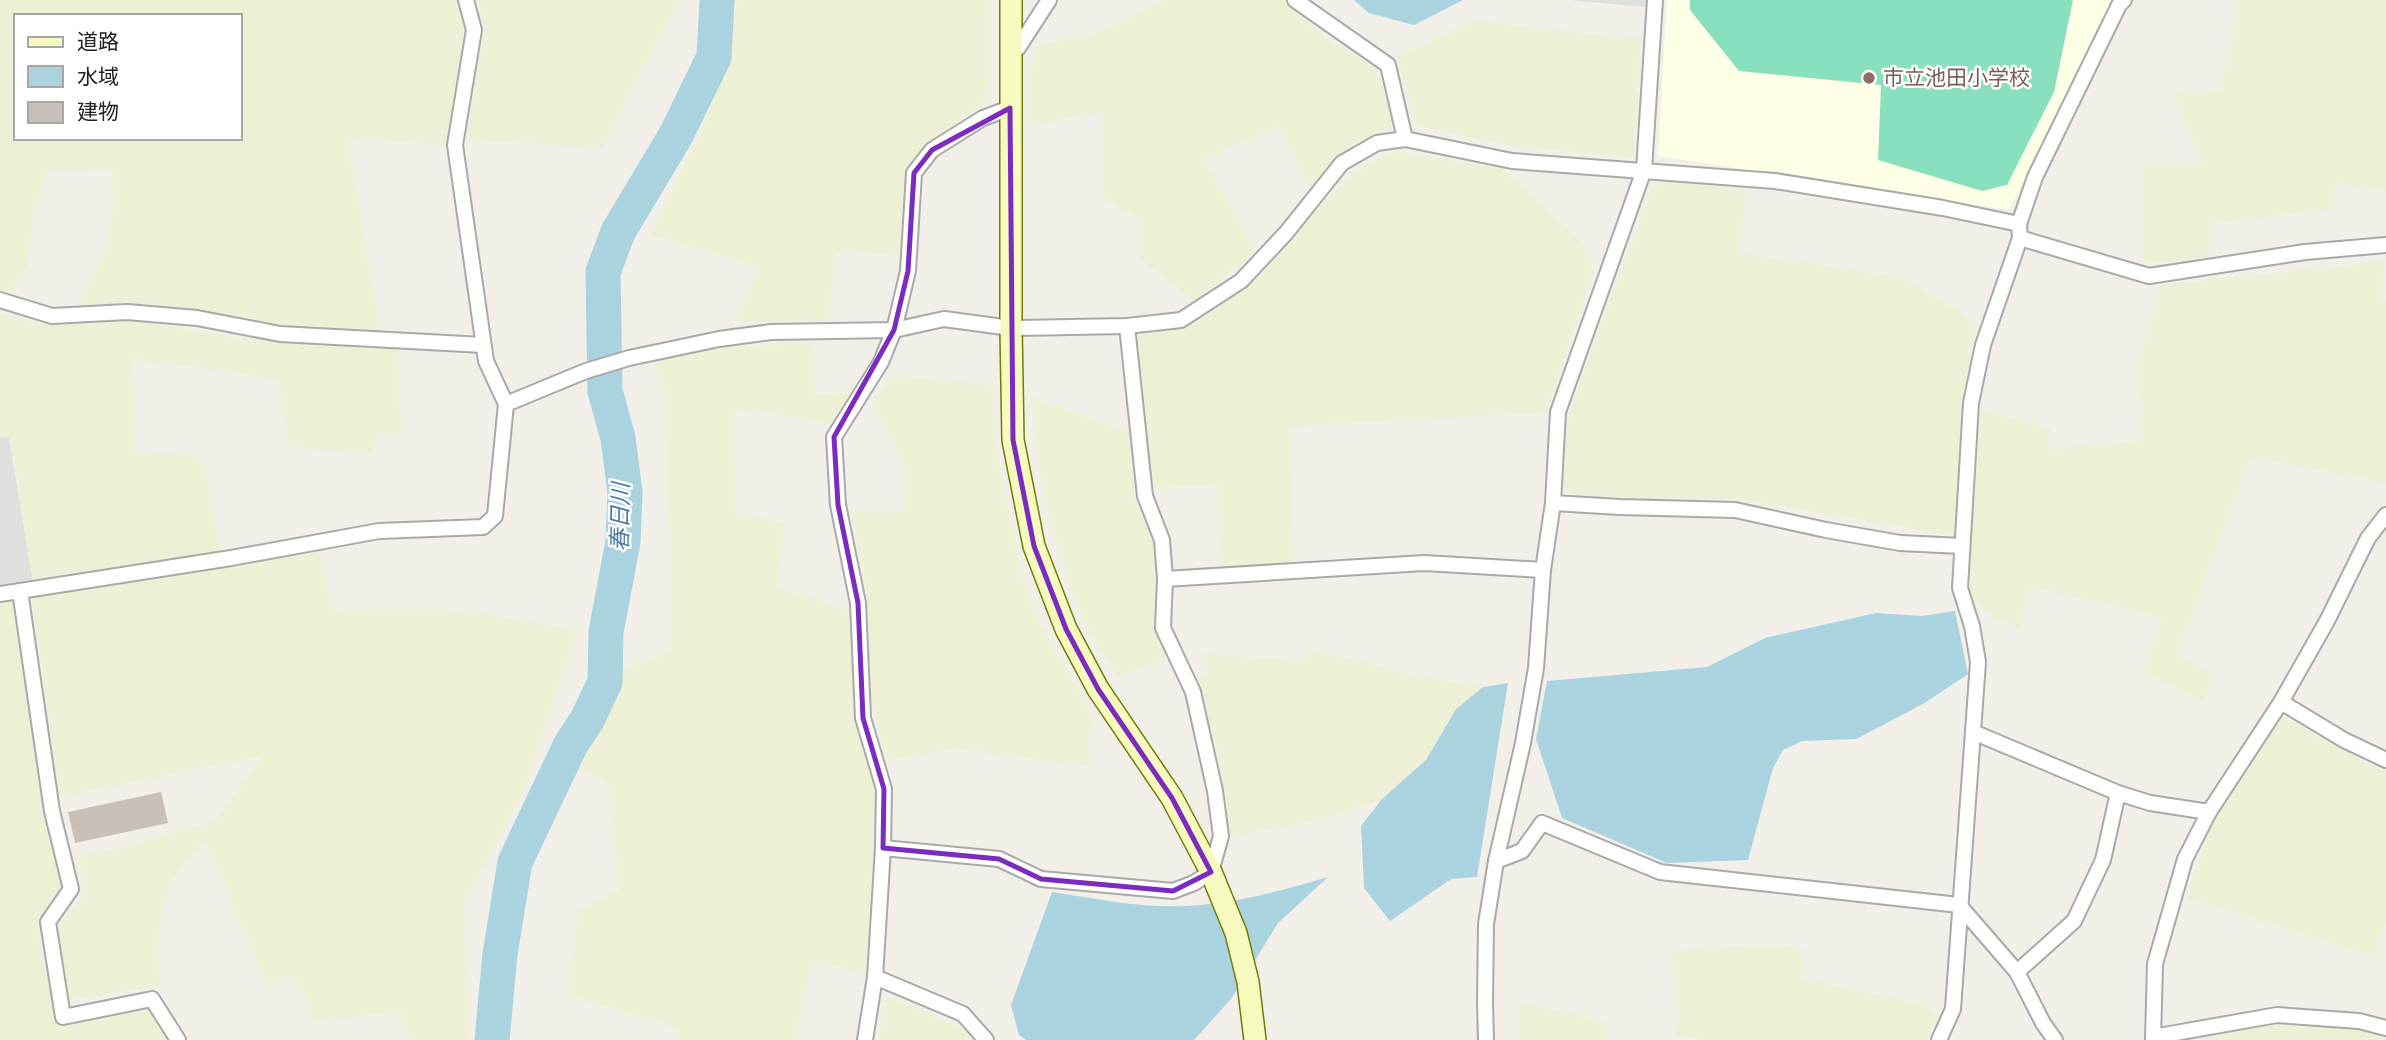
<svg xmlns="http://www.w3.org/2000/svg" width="2386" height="1040" font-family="'Noto Sans','Noto Sans JP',sans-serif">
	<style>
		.residential { fill: #e0dfdf }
		.education { fill: #ffffe5 }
		.farmland { fill: #eef0d5; fill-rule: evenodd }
		.pitch { fill: #88e0be }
		.water { fill: #aad3df }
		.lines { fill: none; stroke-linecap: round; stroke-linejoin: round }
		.river { stroke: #aad3df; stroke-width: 35 }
		.building { fill: #c7bfb8 }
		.street-casing { stroke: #a9a9a9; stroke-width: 18 }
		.secondary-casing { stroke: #707d05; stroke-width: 24 }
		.street { stroke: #fff; stroke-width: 14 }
		.secondary { stroke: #f7fabf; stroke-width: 21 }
		.marked { fill: none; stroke: #7b2cbf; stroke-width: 5; stroke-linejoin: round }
		.education-dot { fill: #8d6e63; stroke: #fff; stroke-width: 2.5 }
		.labels { text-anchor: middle; stroke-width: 5; stroke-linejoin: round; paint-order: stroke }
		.education-label { font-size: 21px; fill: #785e54; stroke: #fff; text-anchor: start }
		.water-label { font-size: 23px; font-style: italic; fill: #4a7aab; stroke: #fff }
	</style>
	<rect width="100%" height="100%" fill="#f2efe9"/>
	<g class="residential">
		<path d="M1568,0H1647V7Z"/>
		<path d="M0,437L9,438L33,582L0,585Z"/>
	</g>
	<path class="education" d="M1667,0H2115L2009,210L1658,156Z"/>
	<g class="farmland">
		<path d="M0,0H460L469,31L448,146L348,138L381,336L281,330L198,314L116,305L79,307L92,274L108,247L113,210L112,169L48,170L35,209L27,266L10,295L0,291ZM16,16H240V138H16Z"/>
		<path d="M477,0H680L602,148L466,140L485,29Z"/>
		<path d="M738,0H990L992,73L983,104L919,150L905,182L902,256L836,251L829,320L735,322L758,267L650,235L708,115Z"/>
		<path d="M1164,0H1284L1329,40L1368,62L1381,78L1393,127L1352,144L1310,188L1280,127L1204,159L1256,251L1194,301L1139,258V218L1104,199L1102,112L1031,125L1029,75L1040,44L1092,34L1134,16Z"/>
		<path d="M2240,0H2386V192L2337,183L2332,209L2211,224L2210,261L2143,263V164H2202L2174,94L2220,90Z"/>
		<path d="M1474,21L1641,39L1633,158L1512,146L1416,126L1397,56Z"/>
		<path d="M1398,151L1503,169L1584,244L1594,272L1546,413L1291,426L1293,563L1221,567L1217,485L1149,488L1138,337L1199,321L1265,272L1325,201L1367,163Z"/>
		<path d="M1664,180L1747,191L1740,253L1903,277L1976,322L1963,404L1955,536L1736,499L1615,498L1568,494L1562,486L1569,415L1608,306L1653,187Z"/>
		<path d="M2386,261L2381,298L2386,299V483L2251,457L2178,654L2215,675L2203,701L2144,673L2162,618L2031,587L2020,629L1997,620L1969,596L1967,572L1981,409L2051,429L2050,449L2144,440L2137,366L2161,285Z"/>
		<path d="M0,313L40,324L131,320L242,338L398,348L401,435H377L372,453L288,447L278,379L132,359L135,452L204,457L220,551L33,582L10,438L0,437Z"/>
		<path d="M812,343L815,394L856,392L833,425L733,408L736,515L784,522L778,588L849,609L855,716L877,797L865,973L813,961L796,1040H678V1028L567,995L578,911L619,890L608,784L577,769L625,667L670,652L667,397L654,362L709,347Z"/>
		<path d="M890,375L993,385L996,446L1022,578L1042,626L1093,717L1088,766L955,749L886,761L871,701L867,595L850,512H905L904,465L874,403Z"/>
		<path d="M1031,397L1130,431L1135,499L1153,540L1157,621L1167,660L1117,677L1081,616L1063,565L1043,496Z"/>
		<path d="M320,551L332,609L444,608L577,629L526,788L464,906L470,1003L468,1040H409L399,1011L315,1022L294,976L267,987L205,841L173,878L162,913L157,952L161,986L68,1000L59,937L60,922L82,899L83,878L77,858L216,821L262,756L60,797L32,597Z"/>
		<path d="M15,596L49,831L64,886L37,927L56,1022L149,1008L170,1040H0V598Z"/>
		<path d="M1310,648L1422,677L1483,687L1456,709L1426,760L1382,799L1329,818L1228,837L1218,750L1192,679L1208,672L1203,654L1305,660Z"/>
		<path d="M2282,716L2377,769L2386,771V925L2374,957L2186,898L2214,818Z"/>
		<path d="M1748,945H1784L1804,950L1802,978L1926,1005L1937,1016L1928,1040H1700L1675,1035L1679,1001L1670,952Z"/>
		<path d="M886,995L964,1029L973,1040H879Z"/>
		<path d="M1517,999L1608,1024L1604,1040H1517Z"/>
		<path d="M2292,1024L2356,1028L2386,1036V1040H2196L2256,1027Z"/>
	</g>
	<path class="pitch" d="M1690,0H2073L2054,92L2007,185L1982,191L1878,160L1881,85L1739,71L1690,10Z"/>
	<g class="water">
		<path d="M1354,0H1463L1414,25L1369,13Z"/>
		<path d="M1955,611L1968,674L1923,704L1856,739L1802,741L1783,750L1773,768L1748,860L1667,863L1562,818L1536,739L1547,681L1707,667L1765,638L1876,613L1922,616Z"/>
		<path d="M1508,683L1477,877L1451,879L1390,921L1364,888L1361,826L1382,799L1426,760L1456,709L1483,687Z"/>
		<path d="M1328,877L1278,923L1231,999L1194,1040H1026L1019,1035L1011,1005L1052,892C1087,897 1124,905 1159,906C1216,909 1274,893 1328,877Z"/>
	</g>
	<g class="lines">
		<path class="river" d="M492,1040L500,954L515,862L570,746L588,718L605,682L606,632L623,542L625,492L618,438L605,391L603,272L618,232L676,135L714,57L717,0"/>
	</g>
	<path class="building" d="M161,792L168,823L75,843L68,812Z"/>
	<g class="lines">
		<g class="street-casing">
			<g id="street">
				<path d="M1295,0L1388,65L1405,139"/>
				<path d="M1012,53L1018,48L1049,0"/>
				<path d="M2020,238L2149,276L2305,252L2386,245"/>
				<path d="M0,300L52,316L127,312L197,318L280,334L483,345"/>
				<path d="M506,404L586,371L629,358L719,339L771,332L894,330L944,319L1011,328L1127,326L1181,320L1241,281L1286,233L1342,163L1377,143L1405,139L1512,161L1775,181L1943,208L2019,224"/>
				<path d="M1553,503L1620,507L1735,510L1826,530L1900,543L1962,546"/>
				<path d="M1165,579L1424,563L1543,570"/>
				<path d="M20,591L52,811L71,889L48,922L63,1017L152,999L178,1040"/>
				<path d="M0,594L231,558L379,531L483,527L495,516L506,404L486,361L455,145L474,30L466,0"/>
				<path d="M2281,702L2344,740L2386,760"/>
				<path d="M1973,732L2118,793L2150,803L2209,812"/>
				<path d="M883,848L999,859L1041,879L1173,891L1194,883L1211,872L1221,836L1215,791L1193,692L1163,628L1165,579L1162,540L1145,496L1127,326"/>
				<path d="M1496,861L1522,851L1542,823L1660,872L1959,905L2017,972L2043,1023L2055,1040"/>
				<path d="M2017,972L2074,921L2103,860L2118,793"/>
				<path d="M875,977L963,1014L986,1040"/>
				<path d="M2153,1037L2277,1015L2359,1021L2386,1028"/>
				<path d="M865,1040L875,977L883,848L884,789L863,718L858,603L838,505L834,437L881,362L894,330L908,271L914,173L932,150L983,118L1010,108"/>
				<path d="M1486,1040L1485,1002L1486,924L1496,861L1523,743L1536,668L1543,570L1553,503L1558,412L1644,170L1655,0"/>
				<path d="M1939,1040L1953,1009L1978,662L1972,626L1960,588L1971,403L1983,345L2020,238L2019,224L2035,177L2119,5L2124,0"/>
				<path d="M2153,1040L2155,964L2185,859L2209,812L2281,702L2327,621L2368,538L2386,515"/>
			</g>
		</g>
		<g class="secondary-casing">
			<path id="secondary" d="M1011,0V328L1013,440L1034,546L1066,629L1098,689L1172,798L1211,872L1236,933L1248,982L1255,1040"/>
		</g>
		<use href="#street" class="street"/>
		<use href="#secondary" class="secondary"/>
	</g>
	<path class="marked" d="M1010,108L1013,440L1034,546L1066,629L1098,689L1172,798L1211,872L1173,891L1041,879L999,859L883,848L884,789L863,718L858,603L838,505L834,437L894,330L908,271L914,173L932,150Z"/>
	<circle class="education-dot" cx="1869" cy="78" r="7"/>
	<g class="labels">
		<g class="education-label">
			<text x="1883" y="85">市立池田小学校</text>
		</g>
		<g class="water-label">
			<text transform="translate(620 517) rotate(-89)" y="8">春日川</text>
		</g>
	</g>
	<rect x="14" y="14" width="228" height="126" fill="#ffffff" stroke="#a7a7a7" stroke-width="2"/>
	<rect x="28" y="37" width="35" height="10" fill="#f7fabf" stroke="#a7a7a7" stroke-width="2"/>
	<text x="77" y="49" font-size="21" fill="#222222">道路</text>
	<rect x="28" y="66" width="35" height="21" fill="#aad3df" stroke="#a7a7a7" stroke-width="2"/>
	<text x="77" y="84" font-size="21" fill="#222222">水域</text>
	<rect x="28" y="102" width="35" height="21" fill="#c7bfb8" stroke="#a7a7a7" stroke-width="2"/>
	<text x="77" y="119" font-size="21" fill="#222222">建物</text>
</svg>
